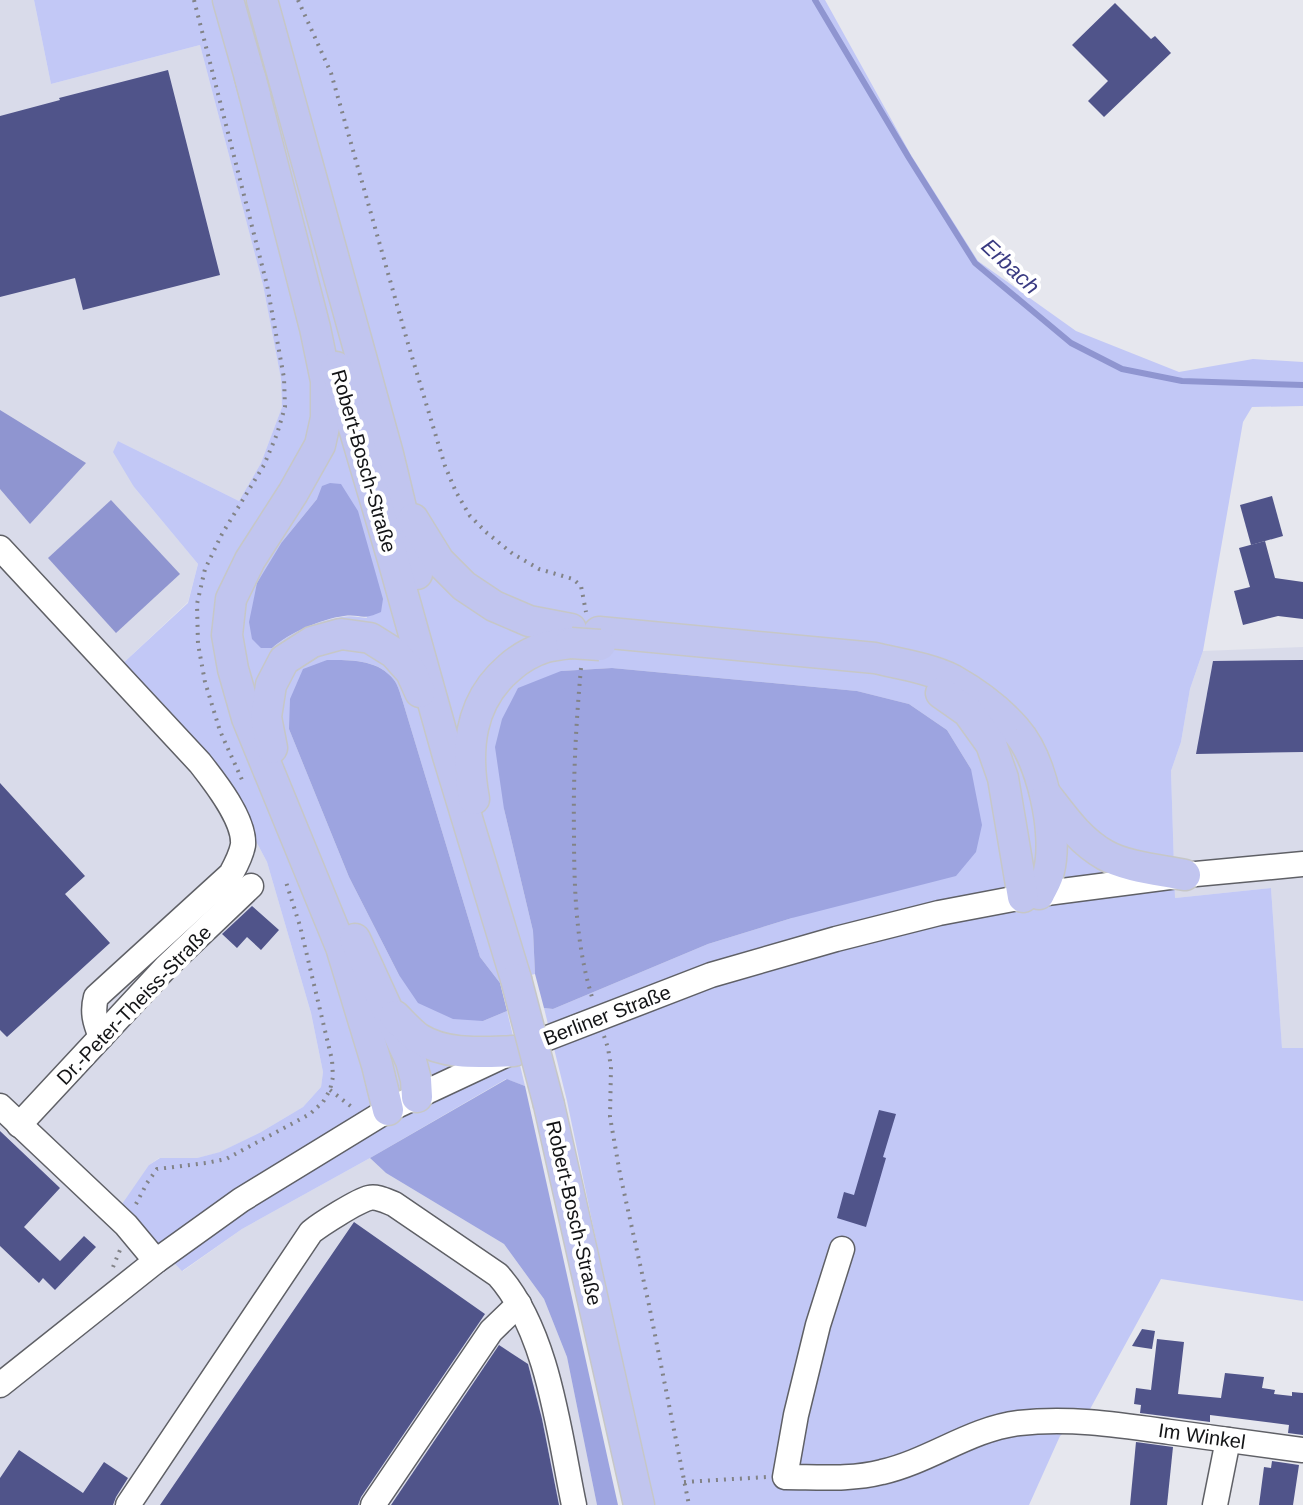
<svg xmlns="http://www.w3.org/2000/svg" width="1303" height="1505" font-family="Arial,sans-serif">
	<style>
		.built { fill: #d9dbea }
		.green { fill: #c2c8f6; fill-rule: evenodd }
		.forest { fill: #9da4e0 }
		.water { fill: #8f95d0 }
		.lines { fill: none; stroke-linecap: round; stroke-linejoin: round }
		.stream { stroke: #8f95d0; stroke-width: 6 }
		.building { fill: #50548a }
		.minor-casing { stroke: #5f6066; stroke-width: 27 }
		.major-casing { stroke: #c6c7c7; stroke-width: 33 }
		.path { stroke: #828387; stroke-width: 4; stroke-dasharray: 2 6; stroke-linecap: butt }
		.minor { stroke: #fff; stroke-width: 24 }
		.major { stroke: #c1c5ef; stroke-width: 30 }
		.major-bridge-casing { stroke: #c6c7c7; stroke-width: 33; stroke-linecap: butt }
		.major-bridge { stroke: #c1c5ef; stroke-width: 30 }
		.labels { text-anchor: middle; stroke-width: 8; stroke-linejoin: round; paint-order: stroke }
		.street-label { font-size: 20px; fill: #131416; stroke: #fff }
		.water-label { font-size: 22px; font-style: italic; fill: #3a3b82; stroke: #fff }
	</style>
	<rect width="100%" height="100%" fill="#e6e7ee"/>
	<g class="built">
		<path d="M0,0H34L51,84L200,45L263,285L281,379L282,407L261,463L239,501L118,441L134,487L198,564L188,602L119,667L221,775L267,862L311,1013L323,1072L321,1087L303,1107L261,1132L221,1152L197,1158H159L149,1165L183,1271L242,1229L370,1158L386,1173L504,1244L544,1299L567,1357L597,1505H0Z"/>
		<path d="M1303,647V1048L1282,1049L1271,888L1175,898L1171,771L1181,742L1190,689L1203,651Z"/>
	</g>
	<path class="green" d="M34,0H825L911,155L978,261L1076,331L1179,372L1253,359L1303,362V406L1252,407L1243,422L1203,651L1190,689L1181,742L1171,771L1175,898L1271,888L1282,1048H1303V1301L1161,1279L1089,1411L1060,1436L1029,1505H651L567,1101L544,1008L553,1009L708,944L792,918L971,769L947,730L909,704L857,691L612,668L561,671L504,809L533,931L535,974L500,983L480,957L402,699C400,693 398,685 394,680C378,659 351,660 327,660L289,729L349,877L399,975L483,1021L507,1011L525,1086L506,1079L370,1158L242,1229L182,1271L120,1207L149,1165L160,1158H197L220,1152L261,1132L303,1107L321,1087L323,1072L311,1013L267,862L221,775L119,667L188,603L198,564L134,487L113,452L118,441L239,501L261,463L282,407L281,379L263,285L200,45L51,84ZM317,499L367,618C359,617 350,615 342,617C317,621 291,632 272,648L282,542Z"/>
	<g class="forest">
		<path d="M330,483L341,484L358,511L383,599L381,612C361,621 362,614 344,616C321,619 289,633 272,648H261L252,639L249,622L257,583L282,542L317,499L322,486Z"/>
		<path d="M327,660C350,660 378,659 394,680C398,685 400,693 402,699L480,957L500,983L507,1011L483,1021L453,1019L418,1003L399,975L349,877L289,729L290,699L303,669Z"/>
		<path d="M612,668L857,691L909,704L947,730L971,769L982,825L976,852L956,876L792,918L708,944L553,1009L544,1008L535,974L533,931L504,809L495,747L502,719L518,688L561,671Z"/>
		<path d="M507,1079L525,1086L618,1505H597L567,1357L544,1299L504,1244L386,1173L370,1158Z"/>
	</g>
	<g class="water">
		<path d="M0,410L86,463L30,524L0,489Z"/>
		<path d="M111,500L180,574L116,633L48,558Z"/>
	</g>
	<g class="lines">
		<path class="stream" d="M815,0L909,158L975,263L1071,343L1122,369L1182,381L1303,385"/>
	</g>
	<g class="building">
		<path d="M1115,3L1151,39L1155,36L1171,53L1104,117L1088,101L1108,81L1072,45Z"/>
		<path d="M168,70L220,275L83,310L75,278L0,297V116L60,100L59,98Z"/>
		<path d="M1272,496L1283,536L1251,545L1240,505Z"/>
		<path d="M1265,541L1275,578L1303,582V619L1278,616L1243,625L1234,591L1250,587L1239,548Z"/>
		<path d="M1303,660V752L1196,754L1213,661Z"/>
		<path d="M0,783L85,876L65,894L110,943L7,1037L0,1030Z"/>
		<path d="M252,906L279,930L261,950L247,937L237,948L222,934Z"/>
		<path d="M879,1110L896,1114L883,1157L886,1158L866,1227L837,1218L844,1192L854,1195Z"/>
		<path d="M0,1131L60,1188L24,1227L60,1261L84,1236L96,1247L55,1290L43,1278L39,1283L0,1246Z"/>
		<path d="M354,1222L485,1314L361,1497L358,1505H160Z"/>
		<path d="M1142,1329L1155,1331L1152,1349L1132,1346Z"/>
		<path d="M1157,1339L1184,1342L1178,1394L1221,1398L1225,1373L1264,1377L1262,1388L1275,1390L1274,1394L1292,1396V1392L1303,1393V1435L1288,1433L1289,1425L1210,1415V1422L1140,1413L1141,1405L1134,1404L1136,1388L1151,1390Z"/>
		<path d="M499,1345L528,1364L542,1419L559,1505H391Z"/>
		<path d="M1136,1442L1173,1447L1167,1505H1130Z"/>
		<path d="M19,1450L83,1493L104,1462L128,1478L116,1497L113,1505H0V1478Z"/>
		<path d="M1272,1461L1299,1465L1293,1505H1259L1264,1467L1271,1468Z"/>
	</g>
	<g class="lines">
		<g class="minor-casing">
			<g id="minor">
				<path d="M0,548L200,763C215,782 245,820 243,845C241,856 236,865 231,874L96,997C92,1012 95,1022 101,1037"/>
				<path d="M0,1106L126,1225L156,1261"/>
				<path d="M19,1125L166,967L251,886"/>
				<path d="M842,1249L818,1325L796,1415L785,1477C817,1477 851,1480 882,1472C930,1461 970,1429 1019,1423C1070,1417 1120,1425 1170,1432C1215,1438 1259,1444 1303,1450"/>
				<path d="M0,1385L156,1261L241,1200L388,1110L514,1051L711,975L836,939L939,913L1039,894L1185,875L1303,864"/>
				<path d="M128,1505L311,1232C321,1224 357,1201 369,1198C377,1196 386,1201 394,1204L498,1275C548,1331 559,1433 574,1505"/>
				<path d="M373,1505L491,1331L519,1304"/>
				<path d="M1215,1505L1228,1440"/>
			</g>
		</g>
		<g class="major-casing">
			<g id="major">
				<path d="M228,0L255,95"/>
				<path d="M262,0L388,454L417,574"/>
				<path d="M250,77L315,328L326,381V418L320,445L293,493L250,560L231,599L227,635L233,669L247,718L341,947L377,1065L388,1110"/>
				<path d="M336,367L394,563L448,756L516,979"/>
				<path d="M413,519L439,561L464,586L494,606L529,621L571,629"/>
				<path d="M599,632L875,658C900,664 929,668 953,680C976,693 999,710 1016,730C1042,759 1058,833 1049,871C1048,879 1042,887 1039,894"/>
				<path d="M941,693L968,712L991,744L1003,778L1023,897"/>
				<path d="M272,748L266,717L271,685L284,660L312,642L341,634L370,638L394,653L411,672L420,692"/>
				<path d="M1047,796C1064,818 1080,841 1105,855C1126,867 1160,870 1185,875"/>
				<path d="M474,799C465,750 469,702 509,668C519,659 533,651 546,647C554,645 563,644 571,643"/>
				<path d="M355,939L411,1061L416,1080L417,1097"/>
				<path d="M395,1016C402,1023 410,1032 418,1038C446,1056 483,1052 514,1051"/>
				<path d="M549,1105L639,1505"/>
			</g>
		</g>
		<g class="path">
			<path d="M194,0L267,285L284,378L285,407L277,434L264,465L222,534L205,569L197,604L198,644L205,682L220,731L243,782"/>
			<path d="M298,0L331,73L409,347L445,466L456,492L470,516L487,533L513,554L539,569L573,579L581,586L586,612"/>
			<path d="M581,668C576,723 573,778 574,834C574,888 576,945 592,997"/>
			<path d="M604,1036L608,1048L611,1067L610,1117L620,1174L649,1305L689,1505"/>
			<path d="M330,1090L353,1108"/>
			<path d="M136,1204L147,1183L157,1169L206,1163L226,1159L310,1114L323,1102L330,1090L333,1077L332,1060L300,926L286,882"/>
			<path d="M113,1267L120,1250"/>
			<path d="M684,1482L767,1477"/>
		</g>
		<use href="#minor" class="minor"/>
		<use href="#major" class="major"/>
		<g class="major-bridge-casing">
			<g id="major-bridge">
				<path d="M571,643L600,645"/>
				<path d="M516,979L549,1105"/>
			</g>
		</g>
		<use href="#major-bridge" class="major-bridge"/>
	</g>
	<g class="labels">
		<g class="street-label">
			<text transform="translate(364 461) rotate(74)" y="7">Robert-Bosch-Straße</text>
			<text transform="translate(134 1005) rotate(-46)" y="7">Dr.-Peter-Theiss-Straße</text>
			<text transform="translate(607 1015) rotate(-21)" y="7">Berliner Straße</text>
			<text transform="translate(574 1213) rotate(77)" y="7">Robert-Bosch-Straße</text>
			<text transform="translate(1202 1436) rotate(8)" y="7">Im Winkel</text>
		</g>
		<g class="water-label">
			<text transform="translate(1011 266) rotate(43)" y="8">Erbach</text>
		</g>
	</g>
</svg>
